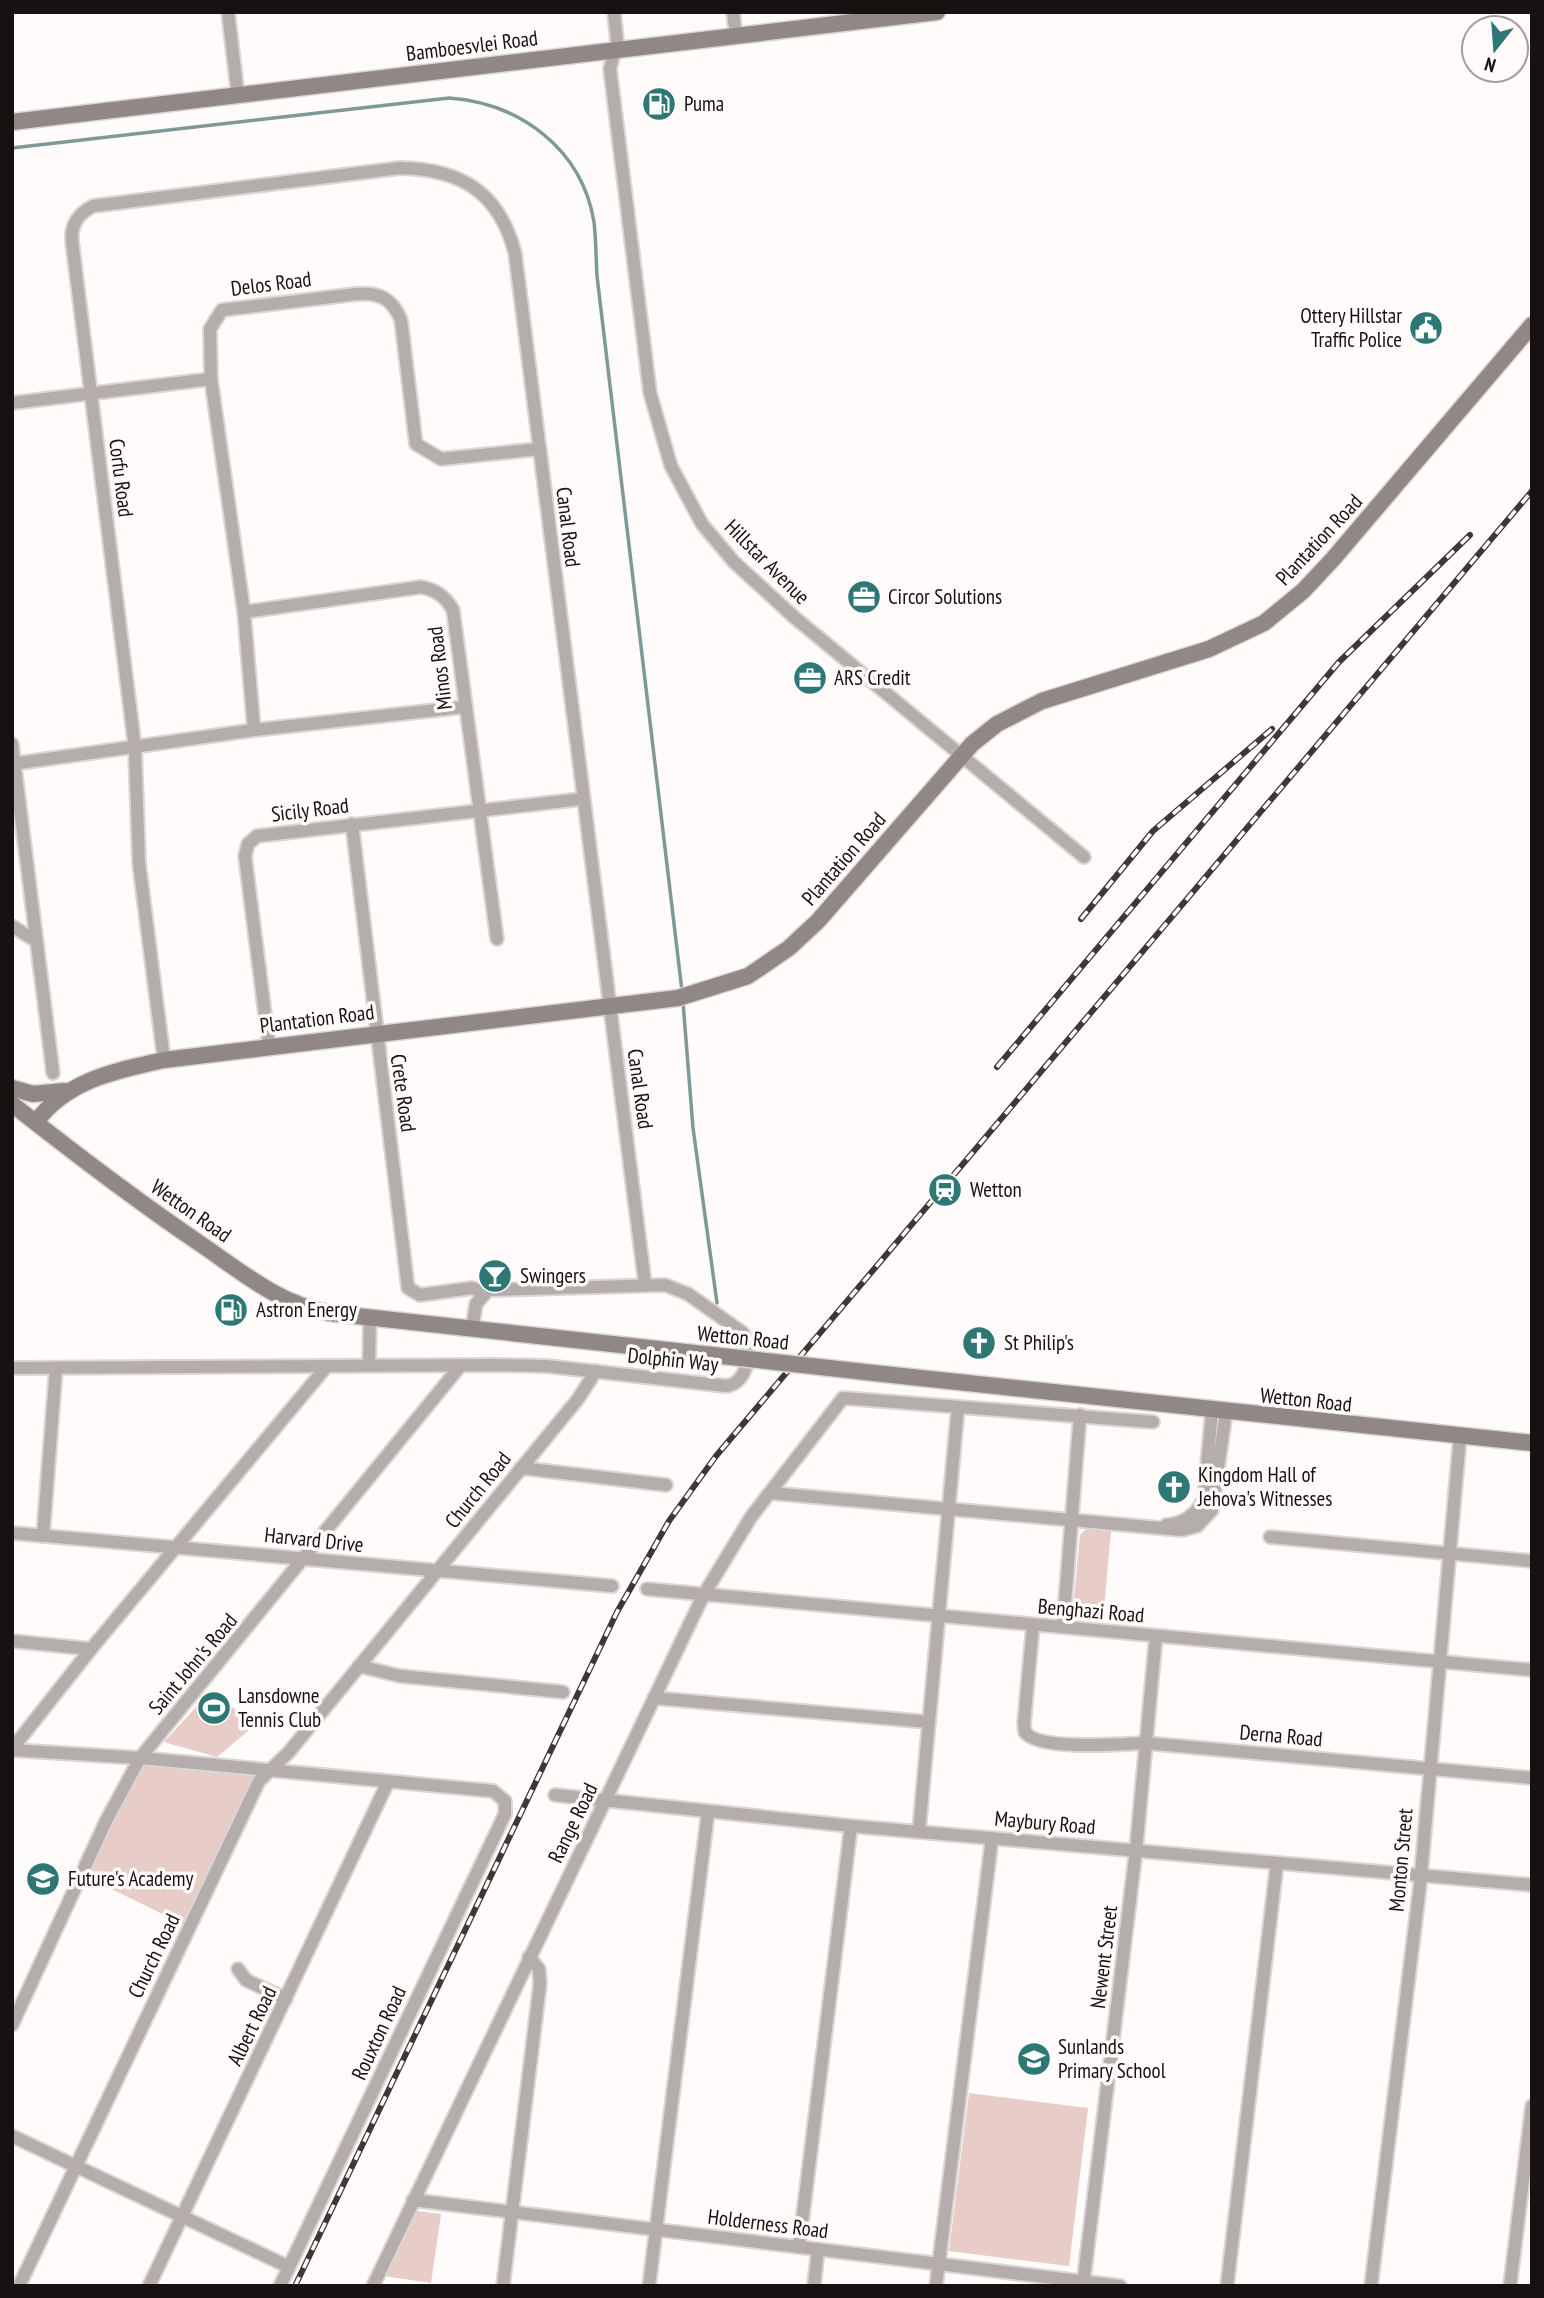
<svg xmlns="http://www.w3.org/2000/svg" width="1544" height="2298" font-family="'PT Sans Narrow',sans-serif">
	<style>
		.green { fill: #e7ccc8 }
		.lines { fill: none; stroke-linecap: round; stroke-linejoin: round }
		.stream { stroke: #7f9998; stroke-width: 3.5 }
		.street-casing { stroke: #d9d6d5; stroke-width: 16 }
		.secondary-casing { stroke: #d9d6d5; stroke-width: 19 }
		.street { stroke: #b4adab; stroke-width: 12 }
		.secondary { stroke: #918785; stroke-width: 16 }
		.rail-casing { stroke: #3c3837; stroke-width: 6 }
		.rail { stroke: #fefbfa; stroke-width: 3.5; stroke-dasharray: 10; stroke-linecap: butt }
		.secondary-bridge-casing { stroke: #d9d6d5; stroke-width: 19; stroke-linecap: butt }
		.secondary-bridge { stroke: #918785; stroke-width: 16 }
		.labels { text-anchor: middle; stroke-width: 7; stroke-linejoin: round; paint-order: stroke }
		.street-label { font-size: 21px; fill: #171211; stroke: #fefbfa }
		.poi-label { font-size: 21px; fill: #171211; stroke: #fefbfa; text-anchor: start }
	</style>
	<rect width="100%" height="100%" fill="#fefbfa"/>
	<g class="green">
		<path d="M1086,1529L1111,1531L1103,1620L1080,1618L1073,1610L1080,1535Z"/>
		<path d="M212,1690L254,1726L217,1757L164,1742Z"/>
		<path d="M137,1757L267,1771L189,1927L81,1874Z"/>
		<path d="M969,2093L1088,2108L1069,2266L949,2251Z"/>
		<path d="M417,2211L441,2214L431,2283L384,2276Z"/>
	</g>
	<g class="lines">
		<g class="stream">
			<path d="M12,148L449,98C520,103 582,149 594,222C596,240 596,258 597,276L682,991"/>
			<path d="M683,1002L693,1128L717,1303"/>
		</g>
		<g class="street-casing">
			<g id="street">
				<path d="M228,12L238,96"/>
				<path d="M614,12L617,41L610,69L650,393L671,466L702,524L734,562L794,617L1084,857"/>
				<path d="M733,12L736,36"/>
				<path d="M12,403L211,379"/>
				<path d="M244,612L421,587C436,590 445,596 453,610L497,939"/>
				<path d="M254,730L244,612L211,379L210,329L222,310L356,294C379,292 392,298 401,320L416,444L441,459L539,449"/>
				<path d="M12,744L53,1073"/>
				<path d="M12,764L254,730L464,707"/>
				<path d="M352,824L408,1288L420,1295L472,1288L483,1292"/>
				<path d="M12,926L36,941"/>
				<path d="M269,1046L245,856L248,844L257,836L582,799"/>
				<path d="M164,1060L139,863L135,748L72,241C71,224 78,214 93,206L400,168C461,169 499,192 515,253L645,1284"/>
				<path d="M369,1365L370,1316"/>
				<path d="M12,1368L493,1365L546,1366L726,1386C749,1383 752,1349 743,1333L688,1294L665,1285L488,1290L476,1304L472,1330"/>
				<path d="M521,1468L666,1485"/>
				<path d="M770,1493L1182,1530L1197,1526L1212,1510L1226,1412"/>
				<path d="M1166,1525C1183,1524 1196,1515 1204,1499L1212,1411"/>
				<path d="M12,1533L612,1586"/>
				<path d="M43,1536L56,1368"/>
				<path d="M1270,1537L1532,1561"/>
				<path d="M647,1589L1532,1670"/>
				<path d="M1033,1625L1024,1723L1025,1732C1038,1751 1122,1744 1145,1743L1532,1778"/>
				<path d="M1063,1627L1080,1415"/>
				<path d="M12,1641L91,1649"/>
				<path d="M359,1666L400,1676L563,1692"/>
				<path d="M654,1698L929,1722"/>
				<path d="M12,1749L91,1649L327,1366"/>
				<path d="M12,1750L140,1758L493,1791L505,1801V1814L280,2286"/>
				<path d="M555,1795L851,1826L1532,1885"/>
				<path d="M919,1830L958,1407"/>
				<path d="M238,1969L246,1980L286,1999"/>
				<path d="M12,2025L106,1821L140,1758L461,1365"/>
				<path d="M12,2136L289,2267"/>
				<path d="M413,2200L1120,2286"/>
				<path d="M799,2247L851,1826"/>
				<path d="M19,2286L259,1781L289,1752L578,1399L596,1371"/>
				<path d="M149,2286L388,1782"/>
				<path d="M373,2286L703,1596L751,1517L843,1398L1153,1422"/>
				<path d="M503,2286L540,1984L539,1969L529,1957"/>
				<path d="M649,2286L708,1812"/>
				<path d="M814,2286L818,2249"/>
				<path d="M936,2286L992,1838"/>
				<path d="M1083,2286L1136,1850L1156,1636"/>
				<path d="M1227,2286L1277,1863"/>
				<path d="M1371,2286L1420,1885L1460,1437"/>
				<path d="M1510,2286L1532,2106"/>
			</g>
		</g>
		<g class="secondary-casing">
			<g id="secondary">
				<path d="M12,122L937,12"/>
				<path d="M12,1088L33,1094L64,1091"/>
				<path d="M12,1104C74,1153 137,1201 202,1245C243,1273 279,1304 329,1313L713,1355"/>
				<path d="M36,1122C67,1080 115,1071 164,1060L678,998L748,976L789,948L818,921L972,744L997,724L1042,701L1209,649L1264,623L1303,591L1333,559L1532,325"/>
				<path d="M883,1374L1532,1443"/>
			</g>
		</g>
		<use href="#street" class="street"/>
		<use href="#secondary" class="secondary"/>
		<g class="rail-casing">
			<g id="rail">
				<path d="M1081,919L1153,831L1272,729"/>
				<path d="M997,1067L1339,662L1470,535"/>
				<path d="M295,2286L617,1612L669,1521L716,1456L1532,491"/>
			</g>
		</g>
		<use href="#rail" class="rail"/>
		<g class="secondary-bridge-casing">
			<path id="secondary-bridge" d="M713,1355L883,1374"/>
		</g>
		<use href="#secondary-bridge" class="secondary-bridge"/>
	</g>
	<defs>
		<g id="fuel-disc" transform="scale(1.75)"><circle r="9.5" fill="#2d7775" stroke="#fefbfa"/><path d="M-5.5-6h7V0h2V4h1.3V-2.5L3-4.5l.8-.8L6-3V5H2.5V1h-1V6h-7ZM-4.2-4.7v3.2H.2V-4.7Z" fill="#fff"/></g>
		<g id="civic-disc" transform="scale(1.75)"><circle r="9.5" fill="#2d7775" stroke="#fefbfa"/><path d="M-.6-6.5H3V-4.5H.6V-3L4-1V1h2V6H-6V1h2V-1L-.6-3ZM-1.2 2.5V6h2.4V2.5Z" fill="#fff"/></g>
		<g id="office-disc" transform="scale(1.75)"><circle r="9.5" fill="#2d7775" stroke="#fefbfa"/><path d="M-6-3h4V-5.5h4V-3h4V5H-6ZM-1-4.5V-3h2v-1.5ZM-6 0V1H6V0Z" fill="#fff"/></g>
		<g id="station-disc" transform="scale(1.75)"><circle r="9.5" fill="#2d7775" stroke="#fefbfa"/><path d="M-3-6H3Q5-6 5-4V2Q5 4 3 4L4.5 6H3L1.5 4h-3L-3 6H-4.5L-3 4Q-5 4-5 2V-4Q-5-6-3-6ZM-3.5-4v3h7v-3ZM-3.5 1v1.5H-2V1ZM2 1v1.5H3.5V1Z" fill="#fff"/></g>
		<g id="bar-disc" transform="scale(1.75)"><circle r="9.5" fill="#2d7775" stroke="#fefbfa"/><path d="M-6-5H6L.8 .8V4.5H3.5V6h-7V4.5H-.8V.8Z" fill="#fff"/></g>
		<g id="church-disc" transform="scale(1.75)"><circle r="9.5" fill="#2d7775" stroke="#fefbfa"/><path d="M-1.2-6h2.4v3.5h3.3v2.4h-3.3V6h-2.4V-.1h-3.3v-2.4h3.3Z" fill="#fff"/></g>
		<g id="stadium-disc" transform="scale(1.75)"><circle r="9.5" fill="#2d7775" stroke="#fefbfa"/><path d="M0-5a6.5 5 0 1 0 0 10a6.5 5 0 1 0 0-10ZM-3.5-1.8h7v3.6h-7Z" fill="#fff"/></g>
		<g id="school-disc" transform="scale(1.75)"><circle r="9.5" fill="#2d7775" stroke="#fefbfa"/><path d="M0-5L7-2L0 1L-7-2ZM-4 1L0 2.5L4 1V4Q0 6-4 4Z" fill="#fff"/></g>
	</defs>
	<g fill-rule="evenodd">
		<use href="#fuel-disc" x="659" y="104"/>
		<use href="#civic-disc" x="1426" y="328"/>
		<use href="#office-disc" x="864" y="597"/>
		<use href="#office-disc" x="810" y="678"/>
		<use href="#station-disc" x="945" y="1190"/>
		<use href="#bar-disc" x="495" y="1276"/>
		<use href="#fuel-disc" x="231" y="1310"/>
		<use href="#church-disc" x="979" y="1343"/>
		<use href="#church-disc" x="1174" y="1487"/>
		<use href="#stadium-disc" x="214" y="1708"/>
		<use href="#school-disc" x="43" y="1879"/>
		<use href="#school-disc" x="1034" y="2059"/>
	</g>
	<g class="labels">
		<g class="street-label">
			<text transform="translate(472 46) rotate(-7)" y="7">Bamboesvlei Road</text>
			<text transform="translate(271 284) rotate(-7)" y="7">Delos Road</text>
			<text transform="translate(121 478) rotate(83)" y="7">Corfu Road</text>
			<text transform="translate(568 527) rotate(83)" y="7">Canal Road</text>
			<text transform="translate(1319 540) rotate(-47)" y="7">Plantation Road</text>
			<text transform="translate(767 562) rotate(45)" y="7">Hillstar Avenue</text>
			<text transform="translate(440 668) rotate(-97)" y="7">Minos Road</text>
			<text transform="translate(310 810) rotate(-7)" y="7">Sicily Road</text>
			<text transform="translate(844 859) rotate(-49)" y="7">Plantation Road</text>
			<text transform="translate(317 1019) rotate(-7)" y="7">Plantation Road</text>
			<text transform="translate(640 1089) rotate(82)" y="7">Canal Road</text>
			<text transform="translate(403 1093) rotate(82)" y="7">Crete Road</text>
			<text transform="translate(191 1211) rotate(35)" y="7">Wetton Road</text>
			<text transform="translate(743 1338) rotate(6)" y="7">Wetton Road</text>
			<text transform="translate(673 1360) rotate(6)" y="7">Dolphin Way</text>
			<text transform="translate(1306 1400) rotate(6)" y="7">Wetton Road</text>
			<text transform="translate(478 1490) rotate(-51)" y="7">Church Road</text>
			<text transform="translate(314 1540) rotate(6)" y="7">Harvard Drive</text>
			<text transform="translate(1091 1611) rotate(5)" y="7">Benghazi Road</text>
			<text transform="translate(193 1664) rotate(-50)" y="7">Saint John's Road</text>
			<text transform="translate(1281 1736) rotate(5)" y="7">Derna Road</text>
			<text transform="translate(573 1823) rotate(-64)" y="7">Range Road</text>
			<text transform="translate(1045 1823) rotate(5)" y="7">Maybury Road</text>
			<text transform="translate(1401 1860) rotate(-85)" y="7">Monton Street</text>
			<text transform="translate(154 1956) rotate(-64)" y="7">Church Road</text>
			<text transform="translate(1104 1957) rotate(-83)" y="7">Newent Street</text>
			<text transform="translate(252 2026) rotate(-64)" y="7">Albert Road</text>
			<text transform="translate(379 2033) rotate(-65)" y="7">Rouxton Road</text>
			<text transform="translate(768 2224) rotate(7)" y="7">Holderness Road</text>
		</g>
		<g class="poi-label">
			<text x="684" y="111">Puma</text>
			<text x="1402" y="323" text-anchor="end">Ottery Hillstar<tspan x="1402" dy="24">Traffic Police</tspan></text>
			<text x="888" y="604">Circor Solutions</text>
			<text x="834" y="685">ARS Credit</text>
			<text x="970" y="1197">Wetton</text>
			<text x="520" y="1283">Swingers</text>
			<text x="256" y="1317">Astron Energy</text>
			<text x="1004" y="1350">St Philip's</text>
			<text x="1198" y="1482">Kingdom Hall of<tspan x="1198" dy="24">Jehova's Witnesses</tspan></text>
			<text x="238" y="1703">Lansdowne<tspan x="238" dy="24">Tennis Club</tspan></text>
			<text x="68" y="1886">Future's Academy</text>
			<text x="1058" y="2054">Sunlands<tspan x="1058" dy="24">Primary School</tspan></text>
		</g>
	</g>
	<rect width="1544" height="2298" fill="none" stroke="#171211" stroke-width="28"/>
	<g transform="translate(1495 49) rotate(197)"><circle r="33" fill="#fefbfa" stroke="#a29e9d" stroke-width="2"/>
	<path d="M0-5L12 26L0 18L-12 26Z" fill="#2d7775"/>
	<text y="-10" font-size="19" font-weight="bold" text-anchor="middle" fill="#171211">N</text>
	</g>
</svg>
